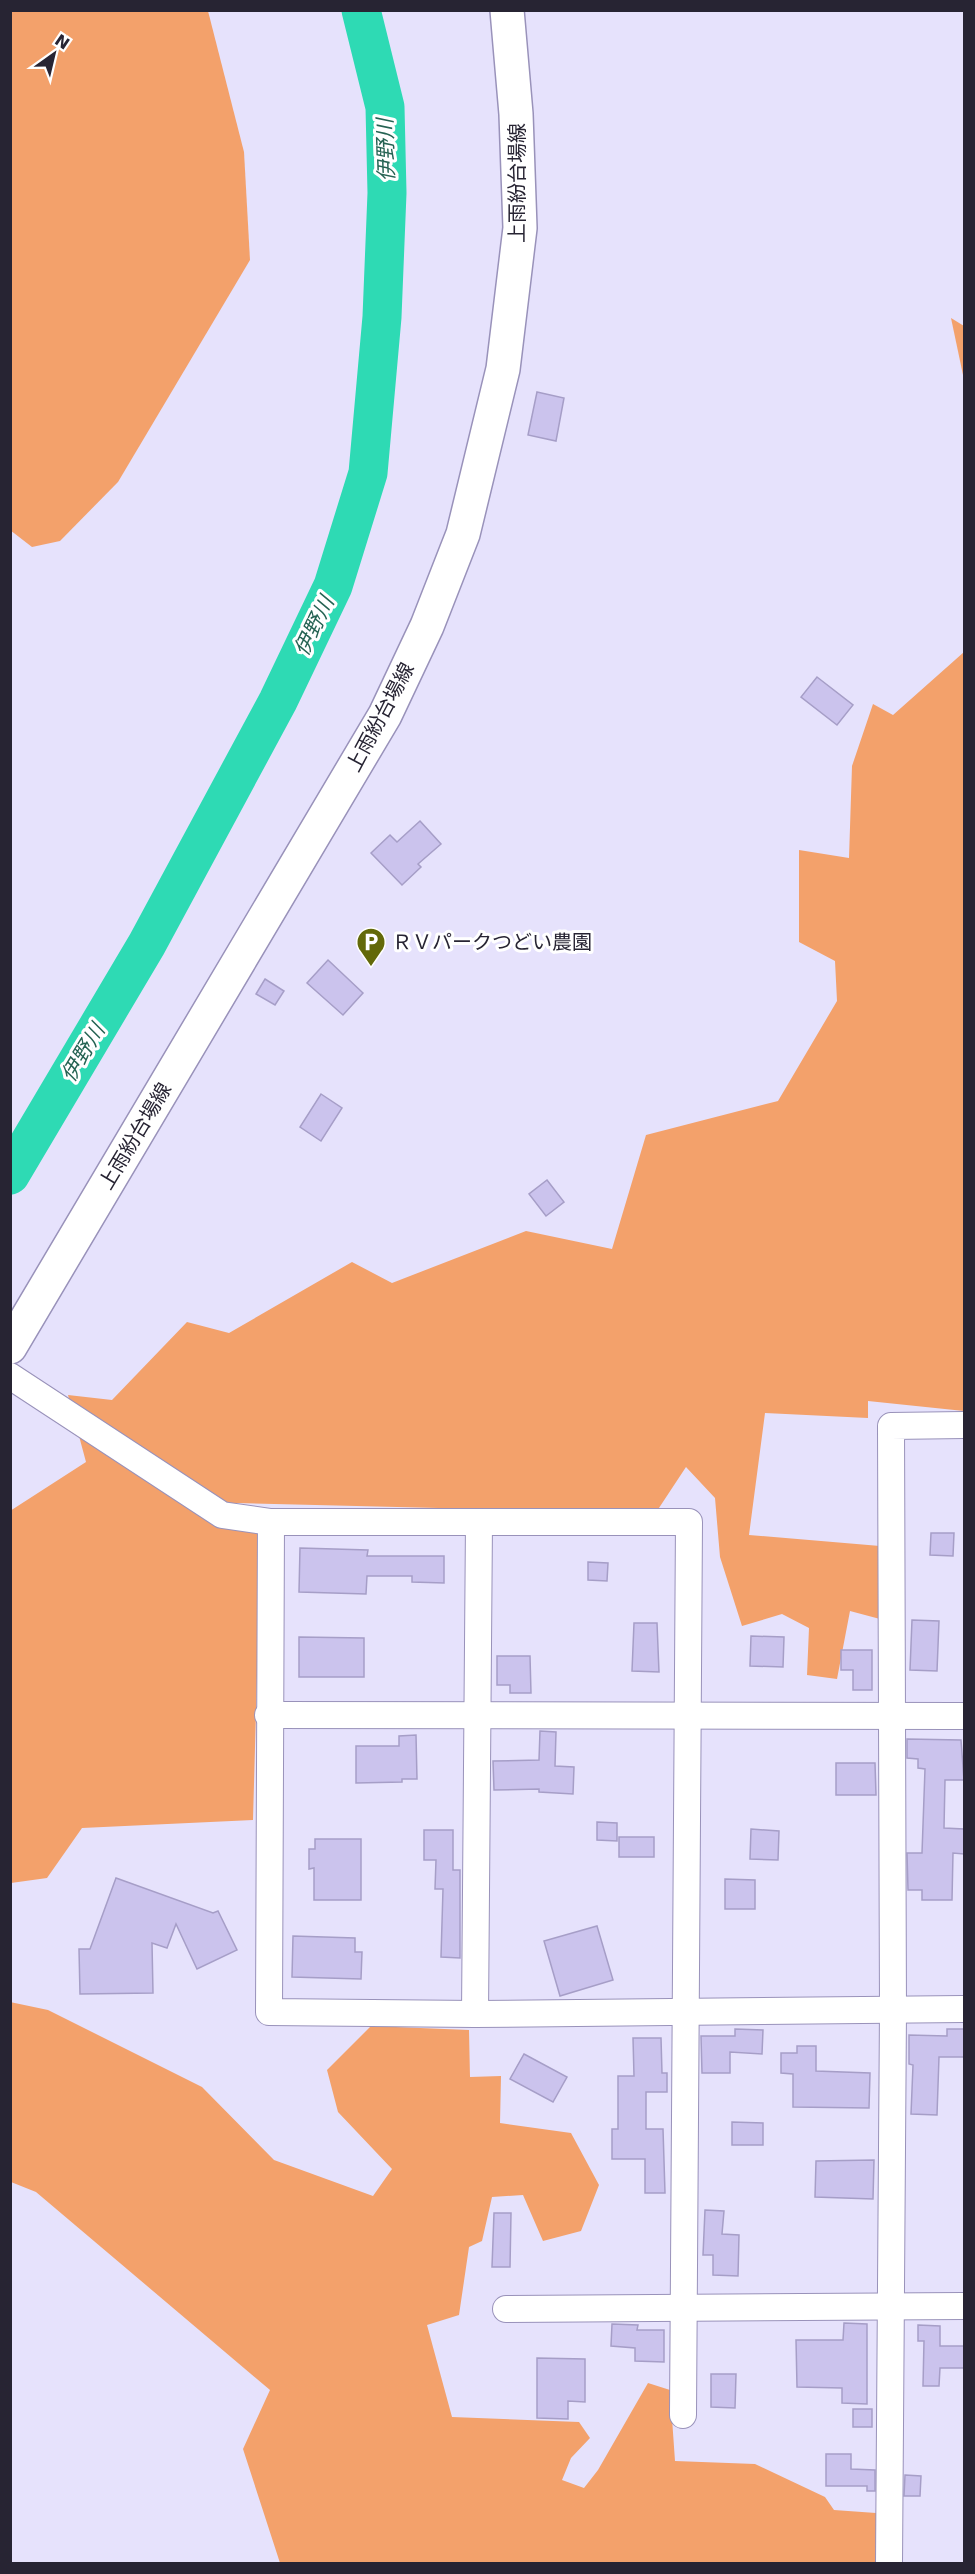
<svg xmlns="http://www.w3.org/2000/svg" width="975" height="2574" font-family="'DejaVu Sans','Noto Sans JP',sans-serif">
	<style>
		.green { fill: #f3a16b }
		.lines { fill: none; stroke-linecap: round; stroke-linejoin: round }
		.river { stroke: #2edab4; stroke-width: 39 }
		.building { fill: #cbc3ed; stroke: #a69ec7; stroke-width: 1.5 }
		.street-casing { stroke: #9992ba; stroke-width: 28 }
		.secondary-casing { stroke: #9992ba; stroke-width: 36 }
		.street { stroke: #fff; stroke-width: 26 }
		.secondary { stroke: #fff; stroke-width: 33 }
		.labels { text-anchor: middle; stroke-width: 6; stroke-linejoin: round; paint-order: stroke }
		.street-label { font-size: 20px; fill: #272433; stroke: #fff }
		.poi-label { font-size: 20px; fill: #272433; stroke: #fff; text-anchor: start }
		.water-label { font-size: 21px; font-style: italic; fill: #256353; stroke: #fff }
	</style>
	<rect width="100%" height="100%" fill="#e6e2fc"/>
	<g class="green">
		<path d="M10,11H208L244,152L250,260L118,482L60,541L32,547L10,530Z"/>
		<path d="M951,318L964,326V377L963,375Z"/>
		<path d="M964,652V1411L868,1401V1418L765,1413L749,1535L880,1546V1619L850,1611L837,1679L807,1675L809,1628L782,1614L742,1626L720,1557L715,1498L686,1467L655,1514L613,1508L522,1510L236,1503L232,1530L261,1531L253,1820L82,1828L47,1878L11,1883L10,1511L86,1462L68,1395L112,1400L187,1322L229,1333L352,1262L392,1283L526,1231L612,1249L646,1135L778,1101L837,1001L835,961L799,942V850L849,858L852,766L873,704L893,715Z"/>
		<path d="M10,2002L48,2010L202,2087L274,2160L373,2196L392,2169L338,2112L327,2070L371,2026L469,2030L470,2077L501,2076L500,2123L571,2133L599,2185L581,2231L543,2241L523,2195L492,2197L482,2241L469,2247L459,2315L427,2325L452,2417L579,2422L590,2438L571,2458L562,2480L584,2488L598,2470L648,2383L670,2390L675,2461L755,2464L825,2497L834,2510L876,2513L879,2563H280L243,2449L270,2390L36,2192L11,2182Z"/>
	</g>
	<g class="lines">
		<path class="river" d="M10,1175L147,944L278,701L333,586L368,473L382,317L387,193L385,107L361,10"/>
	</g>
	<g class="building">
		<path d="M537,392L564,398L556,441L528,435Z"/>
		<path d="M817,677L853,705L837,725L801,697Z"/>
		<path d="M420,821L441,844L418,864L421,867L402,885L371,853L390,835L397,842Z"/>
		<path d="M328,960L363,993L343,1015L307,983Z"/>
		<path d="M265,979L284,991L275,1005L256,994Z"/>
		<path d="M321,1094L342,1108L321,1141L300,1127Z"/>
		<path d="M547,1180L564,1202L546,1216L529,1194Z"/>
		<path d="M931,1533H954L953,1556L930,1555Z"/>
		<path d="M300,1548L368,1550L367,1556H444V1583L412,1582V1576H367L366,1594L299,1592Z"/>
		<path d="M588,1562L608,1563L607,1581L588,1580Z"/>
		<path d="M912,1620L939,1621L937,1671L910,1670Z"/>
		<path d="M634,1623H657L659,1672L632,1671Z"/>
		<path d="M751,1636L784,1637L783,1667L750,1666Z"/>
		<path d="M299,1637L364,1638V1677H299Z"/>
		<path d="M841,1650H872V1690H853V1670H841Z"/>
		<path d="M497,1656H530L531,1693H510V1685H497Z"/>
		<path d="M540,1731L556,1732L555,1766L574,1767L573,1794L539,1792V1789L494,1790L493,1761L539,1760Z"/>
		<path d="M416,1735L417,1779H402V1782L356,1783V1746H399V1736Z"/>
		<path d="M907,1739L961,1740L964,1780H945L944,1828L964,1829V1854L953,1853L952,1900H922V1890H908L907,1853H922L925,1769L918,1768V1759L907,1758Z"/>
		<path d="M836,1763H875L876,1795H836Z"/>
		<path d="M597,1822L617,1823V1841L597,1840Z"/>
		<path d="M751,1829L779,1831L778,1860L750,1859Z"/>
		<path d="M424,1830H453V1870H460V1958L441,1957L443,1889H435L436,1860H424Z"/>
		<rect x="619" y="1837" width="35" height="20"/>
		<path d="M315,1839H361V1900H314V1868L309,1869V1849H315Z"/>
		<path d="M116,1878L213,1913L218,1911L237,1950L197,1969L176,1924L167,1948L152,1943L153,1993L80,1994L79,1949H90Z"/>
		<path d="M725,1879L755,1880V1909H725Z"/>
		<path d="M597,1926L613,1980L560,1996L544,1941Z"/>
		<path d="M293,1936L355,1938V1952H362L361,1979L292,1977Z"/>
		<path d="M735,2029L763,2030L762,2054L730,2052V2073H702L701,2036H735Z"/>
		<path d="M947,2029H964V2057H939L937,2115L911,2114L913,2065L909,2064V2035L947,2036Z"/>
		<path d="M633,2038H661L662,2073H667V2092H646V2129H663L665,2193H645V2159H612V2129H618V2076H634Z"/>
		<path d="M797,2046H816V2071L870,2073L869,2108L793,2107V2074L781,2073V2053H797Z"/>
		<path d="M524,2054L567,2077L553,2102L510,2079Z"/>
		<path d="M732,2122L763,2123V2145H732Z"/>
		<path d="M874,2160L873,2199L815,2197L816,2161Z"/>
		<path d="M705,2210L724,2211L722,2234L739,2235L738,2276L713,2275V2255H703Z"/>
		<path d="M494,2213H511L510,2267H492Z"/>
		<path d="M844,2323L867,2324V2404L842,2403V2388L797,2387L796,2340H843Z"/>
		<path d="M612,2324L638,2325L637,2330H664V2362L635,2361V2348L611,2346Z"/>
		<path d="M918,2325L940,2326V2346H964V2368H940L939,2386H923L924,2341H918Z"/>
		<path d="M537,2358L585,2359V2402L568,2401V2419L537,2418Z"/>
		<path d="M711,2374H736L735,2408L711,2407Z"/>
		<rect x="853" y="2409" width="19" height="18"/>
		<path d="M826,2454H851V2469L875,2470V2491H867V2486H826Z"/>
		<path d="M905,2475L921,2476L920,2496H904Z"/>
	</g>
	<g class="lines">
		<g class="street-casing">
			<g id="street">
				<path d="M10,1376L222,1515L271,1522H689L683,2415"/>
				<path d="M271,1522L269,2012L475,2014L964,2009"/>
				<path d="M268,1715L964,1716"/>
				<path d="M475,2014L479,1522"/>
				<path d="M506,2309L964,2306"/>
				<path d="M889,2564L893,2010L891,1426L964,1425"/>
			</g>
		</g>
		<g class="secondary-casing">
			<path id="secondary" d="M10,1347L385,715L427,626L463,534L503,369L520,228L516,114L507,10"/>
		</g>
		<use href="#street" class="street"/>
		<use href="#secondary" class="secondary"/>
	</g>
	<defs>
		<g id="parking-pin" transform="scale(1.5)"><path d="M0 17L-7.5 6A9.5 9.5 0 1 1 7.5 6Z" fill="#636909" stroke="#fff"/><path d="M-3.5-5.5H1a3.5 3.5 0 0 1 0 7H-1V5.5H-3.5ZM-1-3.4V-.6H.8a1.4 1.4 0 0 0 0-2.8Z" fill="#fff"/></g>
	</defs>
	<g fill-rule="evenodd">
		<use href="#parking-pin" x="371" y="942"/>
	</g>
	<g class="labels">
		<g class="street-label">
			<text transform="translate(517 183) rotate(-90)" y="7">上雨紛台場線</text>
			<text transform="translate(380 717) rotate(-62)" y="7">上雨紛台場線</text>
			<text transform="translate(135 1136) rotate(-59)" y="7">上雨紛台場線</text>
		</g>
		<g class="poi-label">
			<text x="392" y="949">ＲＶパークつどい農園</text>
		</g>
		<g class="water-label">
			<text transform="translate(386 150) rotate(-92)" y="7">伊野川</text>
			<text transform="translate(314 626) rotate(-64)" y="7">伊野川</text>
			<text transform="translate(83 1053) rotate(-59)" y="7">伊野川</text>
		</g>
	</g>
	<rect width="975" height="2574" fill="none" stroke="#272433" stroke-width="24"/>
	<g transform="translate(54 54) rotate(34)" stroke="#ffffff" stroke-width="4.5" paint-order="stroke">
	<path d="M0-4.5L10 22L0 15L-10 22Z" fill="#272433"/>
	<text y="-9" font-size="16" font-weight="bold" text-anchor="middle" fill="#272433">N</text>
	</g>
</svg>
